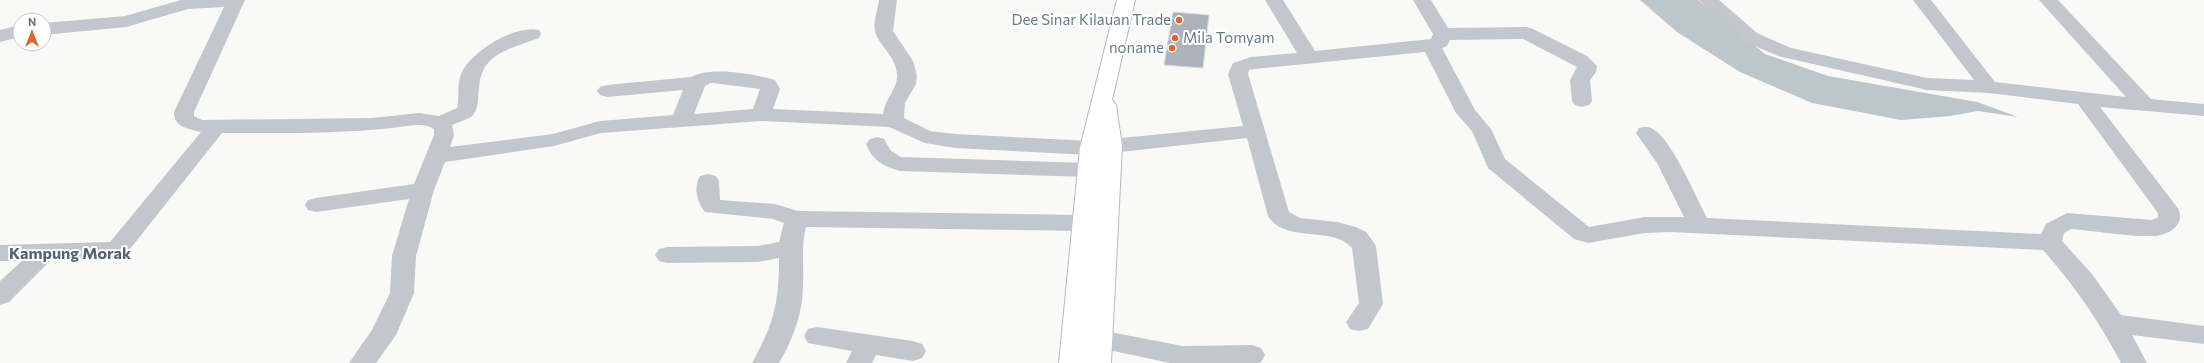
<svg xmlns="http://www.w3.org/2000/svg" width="2204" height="363" font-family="Commissioner,sans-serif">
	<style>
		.water { fill: #bcc6cb }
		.building { fill: #abb2b9; stroke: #dbdbd9 }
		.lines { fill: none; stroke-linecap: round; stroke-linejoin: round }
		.major-casing { stroke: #b6babf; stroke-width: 2 }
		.minor { fill: #c3c6cb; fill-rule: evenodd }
		.major { fill: #fff; fill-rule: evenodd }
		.poi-dot { fill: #e2642f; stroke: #fff; stroke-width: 1.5 }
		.labels { text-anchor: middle; stroke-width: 4; stroke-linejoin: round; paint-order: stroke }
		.poi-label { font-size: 15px; fill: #697888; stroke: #fff; text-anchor: end }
		.neighbourhood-label { font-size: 16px; font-weight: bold; fill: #57626d; stroke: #fff }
	</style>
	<rect width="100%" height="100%" fill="#f9faf7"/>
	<path class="water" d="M1640,0H1698L1765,54L1828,76L1977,102L2018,117L1978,111L1950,116L1901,120L1812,103L1740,72L1677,32Z"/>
	<path class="building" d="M1173,12L1209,15L1203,68L1164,65Z"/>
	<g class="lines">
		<g class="major-casing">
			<path id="major" d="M1117,0H1135L1112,100L1116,105L1122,146L1111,363H1085V361V363H1059L1080,148Z"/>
		</g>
		<g class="minor">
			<path d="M181,0H245L194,112V116L202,120L372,118L419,113L439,116L457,108C460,96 456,84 462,72C472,51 516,24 539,30L541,34L539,38C521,45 496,50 485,67C475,81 482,108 472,116C467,120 458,122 452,125L454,135L450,147L553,134L600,121L673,115L683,90L607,97L600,95L597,91L600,87L607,85L691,77C712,66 753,74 775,80L780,89L773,109L883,114C885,99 897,89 897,77C898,57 877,44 875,31C873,22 878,9 879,0H897L893,31L913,61L917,76L916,84L905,103L904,118L930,131L955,134L1091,141L1099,143L1102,148L1099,153L1091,155L955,148L925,143L889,127L761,121L601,133L554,146L445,162L434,190L416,256L414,293L396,335L376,363H349L372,330L390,293L392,256L409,199L316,212L308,210L305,205L308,200L316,198L414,184L434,135V129C424,121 404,127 392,128C336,134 278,133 222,133L126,254L108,259L51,260L9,302L0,305V281L22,261H0V245L110,242L201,132C188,129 174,127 174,112L224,7L188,9L126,27L44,35V23L125,16ZM710,83H713L760,89L753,109L694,114L705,86Z"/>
			<path d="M1265,0H1283L1315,51L1431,39L1433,34L1413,0H1431L1448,28L1526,27L1533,29L1587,56L1597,66L1596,72L1590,80L1592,101L1589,105L1582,107L1575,105L1572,101L1570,80L1577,67L1523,39L1450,40L1447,46L1442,48L1475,110L1491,129L1505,159L1589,227L1645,217H1684L1657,163L1636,133L1639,128C1643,127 1649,126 1653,129C1672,140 1696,197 1707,218L2041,234L2046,224L2067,213L2152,220L2158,217V213L2078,104L1989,93L1927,90L1778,56L1743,41L1699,0H1719L1757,33L1791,48L1927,78L1974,80L1913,0H1931L1995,82L2126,97L2039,0H2058L2151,99L2204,104V116L2100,107L2177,207C2187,223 2170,235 2154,236C2129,237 2097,231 2071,229L2064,233L2062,241L2092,274L2121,315L2204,326V344L2132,335L2147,363H2121C2099,321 2074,285 2043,250L1670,232L1645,233L1588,243L1574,239L1488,168L1472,131L1456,113L1425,52L1254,69L1249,70L1248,74L1289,212L1300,218L1337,222L1356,227L1366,232L1372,240L1376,246L1383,304L1368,329L1359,331L1350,329L1346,322L1359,303L1352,248C1334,225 1285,244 1268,216L1247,138L1111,153L1103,151L1100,146L1103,141L1111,139L1243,126L1228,74L1233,63L1251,57L1297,53Z"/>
			<path d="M20,25V37L0,42V30Z"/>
			<path d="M877,137L884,139L891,151L901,157L1088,163L1096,165L1099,170L1096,175L1088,177L900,171C883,166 873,161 866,144L870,139Z"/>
			<path d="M708,174L716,176L719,181L720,200L775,204L798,211L1084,215L1092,218L1095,223L1092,228L1084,231L806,227C801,246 804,265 803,285C803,313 793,339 779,363H752C774,323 779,304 779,258L758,262L667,263L659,261L655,255L659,249L667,247L758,246L779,242L784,223L773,219L705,212C697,202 693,188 700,176Z"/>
			<path d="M817,327L913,341L922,344L926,351L922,358L913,361L876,355L872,363H846L852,351L808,343L804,336L808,329Z"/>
			<path d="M1099,330L1183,346L1252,345L1261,348L1265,355L1261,362L1258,363H1170L1090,346L1086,339L1090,332Z"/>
		</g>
		<use href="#major" class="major"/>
	</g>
	<g class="poi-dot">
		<circle cx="1179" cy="20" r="4"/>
		<circle cx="1175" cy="38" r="4"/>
		<circle cx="1172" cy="48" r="4"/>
	</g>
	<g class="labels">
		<g class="poi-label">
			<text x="1171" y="25">Dee Sinar Kilauan Trade</text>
			<text x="1183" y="43" text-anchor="start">Mila Tomyam</text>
			<text x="1164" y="53">noname</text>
		</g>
		<g class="neighbourhood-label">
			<text x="70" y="259">Kampung Morak</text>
		</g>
	</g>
	<g transform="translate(32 32)"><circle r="19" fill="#ffffff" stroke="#c3c9cf"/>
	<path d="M0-3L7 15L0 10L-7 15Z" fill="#e2642f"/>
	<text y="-6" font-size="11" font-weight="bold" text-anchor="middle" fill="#697888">N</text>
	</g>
</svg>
